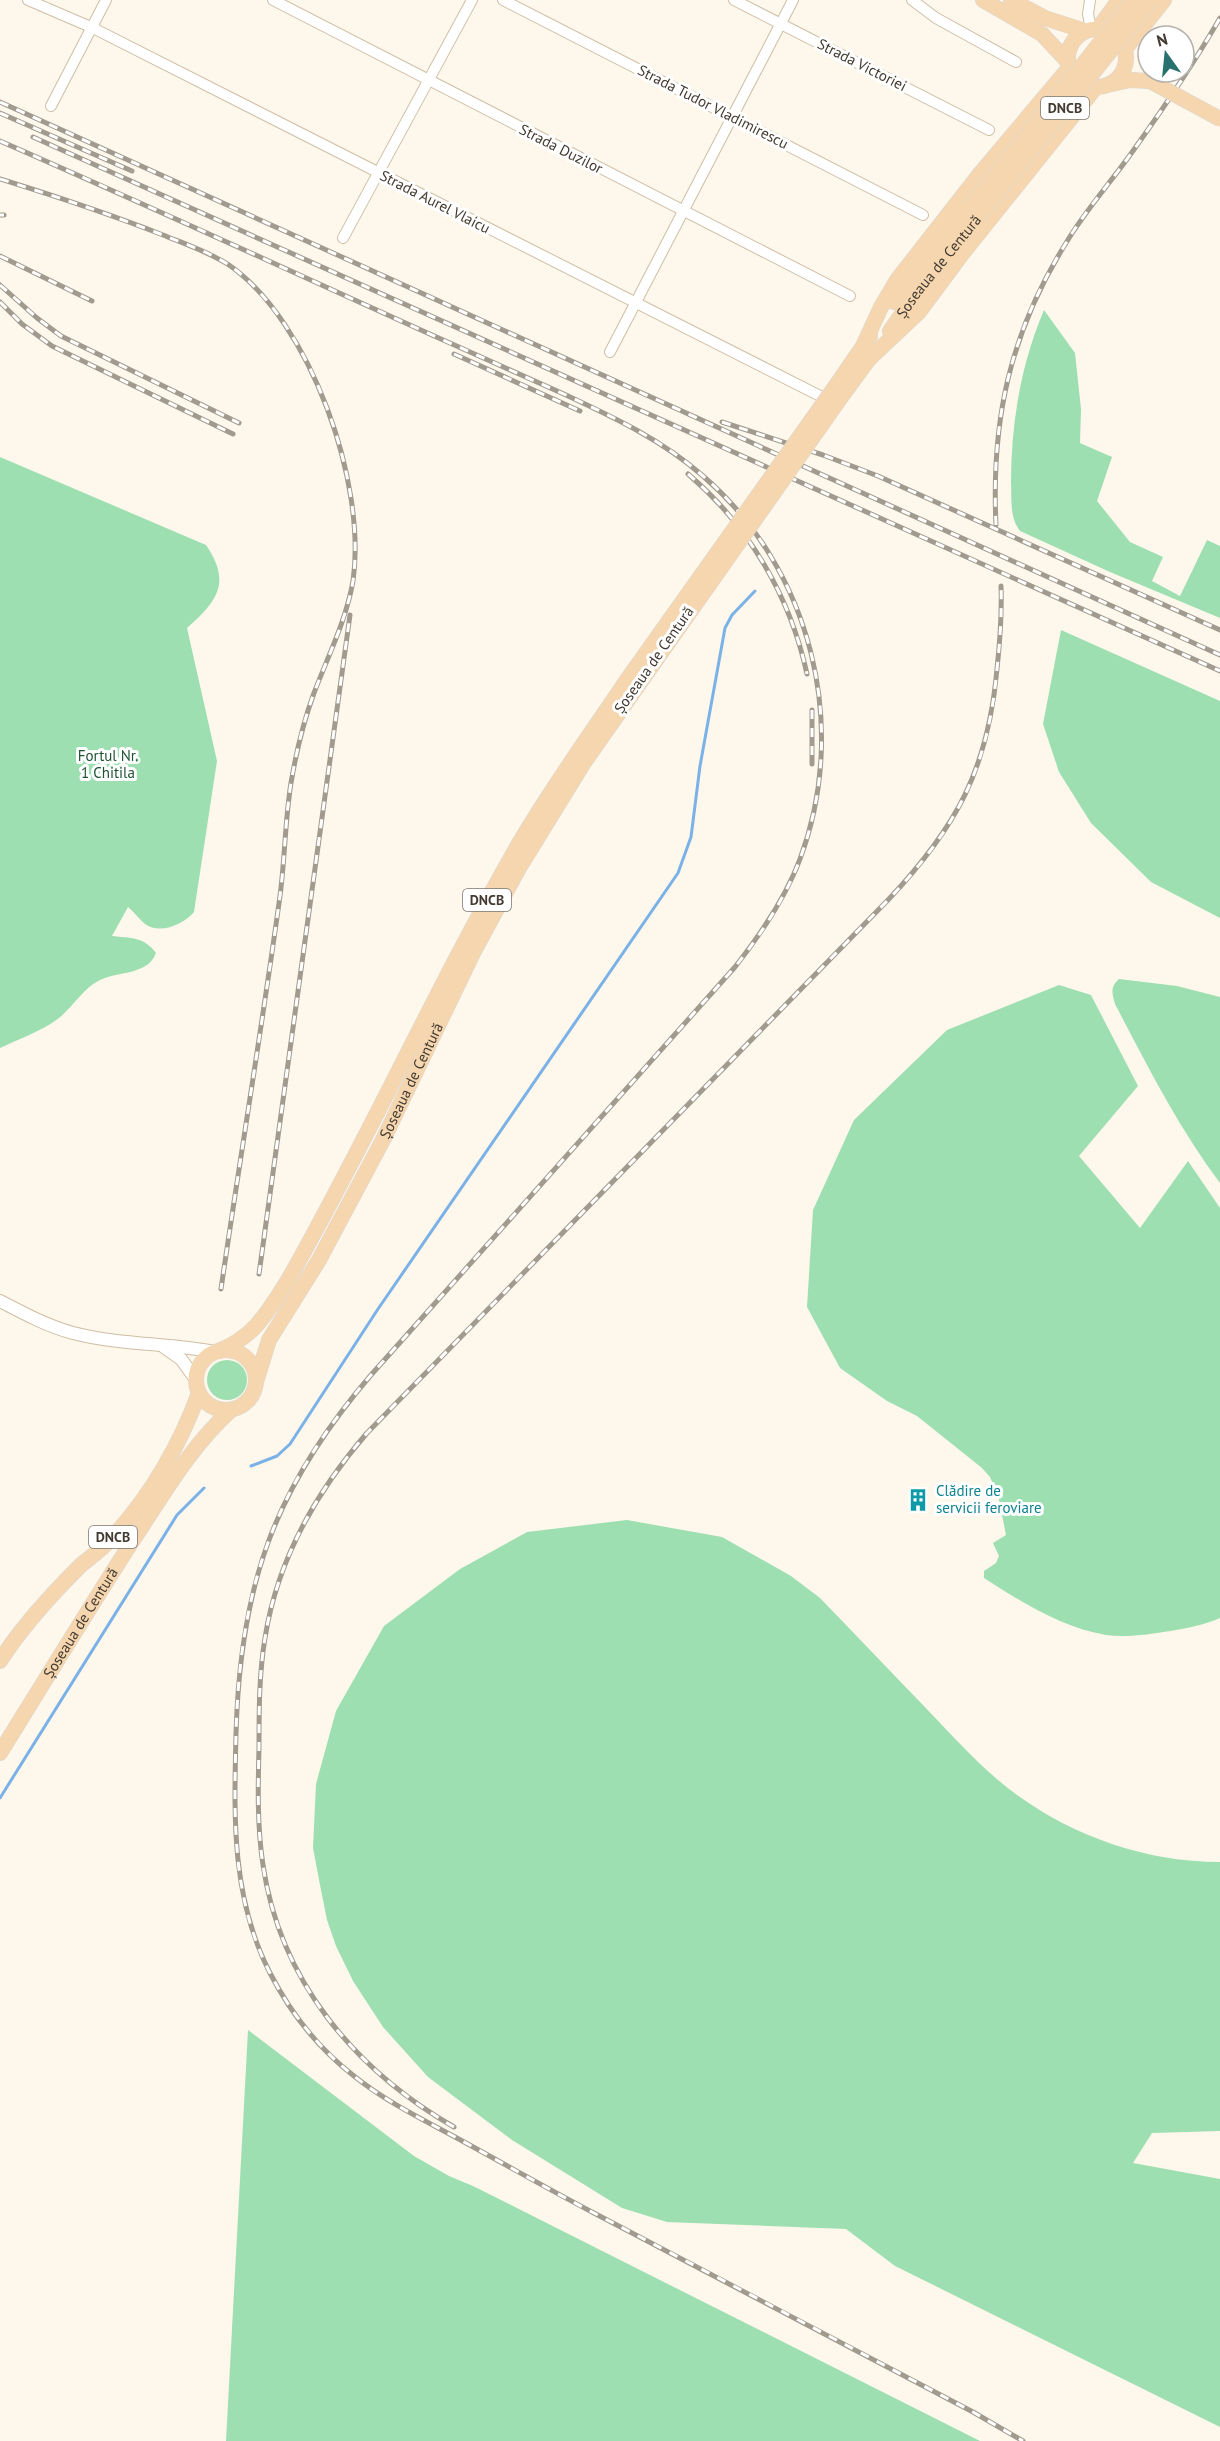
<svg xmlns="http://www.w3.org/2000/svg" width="1220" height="2441" font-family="'PT Sans',sans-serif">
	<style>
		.green { fill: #9ddfb1 }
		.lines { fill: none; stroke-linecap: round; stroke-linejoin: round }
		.stream { stroke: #7ab1e7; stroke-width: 3 }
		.minor-casing { stroke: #cfbea3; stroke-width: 12 }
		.tertiary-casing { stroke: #cfbea3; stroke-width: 14 }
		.primary-casing { stroke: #d9d8d6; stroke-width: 16 }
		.minor { stroke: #fff; stroke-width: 10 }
		.tertiary { stroke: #fff; stroke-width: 12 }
		.primary { stroke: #f5d6af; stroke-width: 15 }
		.rail-casing { stroke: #a19a8f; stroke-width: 5 }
		.rail { stroke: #fff; stroke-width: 3; stroke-dasharray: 9; stroke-linecap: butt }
		.primary-bridge-casing { stroke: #d9d8d6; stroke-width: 16; stroke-linecap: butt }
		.primary-bridge { stroke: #f5d6af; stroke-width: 15 }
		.labels { text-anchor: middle; stroke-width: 6; stroke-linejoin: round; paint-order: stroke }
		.shield { fill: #fff; stroke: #7b766f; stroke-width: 1.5 }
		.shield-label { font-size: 14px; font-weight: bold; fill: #433b31 }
		.street-label { font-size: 15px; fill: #433b31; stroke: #fff }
		.park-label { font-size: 15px; fill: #1f5232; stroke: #fff }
		.culture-label { font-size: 15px; fill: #0d838f; stroke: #fff; text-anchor: start }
	</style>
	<rect width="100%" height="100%" fill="#fef7ec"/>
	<g class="green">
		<path d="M1044,310L1075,353L1081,409L1080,443L1112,457L1097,501L1130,542L1163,557L1152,581L1180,596L1207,540L1220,546V618L1110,572L1020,531C1009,517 1012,498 1011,482C1011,423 1021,364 1044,310Z"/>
		<path d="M0,457L206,545C232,583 217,601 187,628L217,761L194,912C184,924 160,935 145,924C139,919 134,912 128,907L112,936C130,938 145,937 156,953C148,975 119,971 100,980C83,988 73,1007 59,1018C42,1031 19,1039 0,1048Z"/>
		<path d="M1061,630L1220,701V918L1151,882L1091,823L1059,772L1043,724Z"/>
		<path d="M1119,979L1177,986L1220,997V1183C1178,1127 1147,1065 1115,1004C1112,993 1110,987 1119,979Z"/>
		<path d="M1059,985L1091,995L1138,1086L1079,1156L1140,1228L1188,1161L1220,1208V1618C1204,1625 1187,1628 1171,1631C1150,1634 1127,1638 1106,1635C1063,1628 1021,1602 984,1578V1571L996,1563L999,1556L993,1543L1006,1535L998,1495L990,1477L982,1468L917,1416L887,1401L840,1368L807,1307L813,1210L854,1120L947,1030Z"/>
		<circle cx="227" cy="1380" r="20"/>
		<path d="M627,1520L722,1537L791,1576L820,1598C854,1633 887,1668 921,1703C949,1732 977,1764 1009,1789C1069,1835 1144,1862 1220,1862V2131L1152,2133L1133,2163L1220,2179V2427L895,2266L846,2229L667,2222L622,2208L512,2140L428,2077L383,2027L353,1981L336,1946L327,1920L320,1885L313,1848L316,1784L336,1711L384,1626L460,1569L527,1532Z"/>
		<path d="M248,2030L414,2156L449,2176L473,2186L980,2441H226Z"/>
	</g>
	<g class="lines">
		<g class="stream">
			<path d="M251,1466L277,1456L290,1444L378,1309L678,873L691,837L700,766L725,628L732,615L755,591"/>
			<path d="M0,1798L177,1515L204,1488"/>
		</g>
		<g class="minor-casing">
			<g id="minor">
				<path d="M28,0L93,28L830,401"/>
				<path d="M273,0L850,296"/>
				<path d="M503,0L923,215"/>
				<path d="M734,0L989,130"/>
				<path d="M912,0L936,18L1016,62"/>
				<path d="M1090,0L1088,14L1091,29"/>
				<path d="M51,106L106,0"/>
				<path d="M343,238L472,0"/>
				<path d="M610,352L793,0"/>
			</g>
		</g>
		<g class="tertiary-casing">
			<g id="tertiary">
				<path d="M0,1301C23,1313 47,1326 73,1333C120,1345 169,1343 216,1352"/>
				<path d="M164,1347L181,1359L197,1381"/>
			</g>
		</g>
		<g class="primary-casing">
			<g id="primary">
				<path d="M983,0L1042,34L1068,62"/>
				<path d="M1011,0L1045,18L1085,31"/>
				<circle cx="1097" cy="58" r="29"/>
				<path d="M1098,29L1119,0"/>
				<path d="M1125,49L1164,0"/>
				<path d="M1112,84L1130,80L1150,81"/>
				<path d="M894,302L969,208"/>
				<path id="s1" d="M890,331L917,292L979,216"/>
				<path d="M864,344L881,307L897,280L979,175L1069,68"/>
				<path d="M868,360L919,312L962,254L1096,87"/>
				<path d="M835,387L870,336"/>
				<path d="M844,393L874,352"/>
				<circle cx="226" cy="1380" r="30"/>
				<path d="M219,1351C255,1336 266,1314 287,1282C368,1140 435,990 517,847C550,790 590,735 627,680"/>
				<path id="s2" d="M256,1382L269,1340L319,1260L384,1138L473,953L519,868L583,764L637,687"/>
				<path d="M0,1661C22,1626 51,1595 80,1566C89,1558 100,1551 108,1542C148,1500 179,1447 199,1393"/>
				<path id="s3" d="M0,1753C44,1682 88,1610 133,1540C163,1495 190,1447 231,1410"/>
			</g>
		</g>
		<use href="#minor" class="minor"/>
		<use href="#tertiary" class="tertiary"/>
		<use href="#primary" class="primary"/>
		<g class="rail-casing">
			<g id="rail">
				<path d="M0,102L1220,655"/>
				<path d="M0,113L132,171"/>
				<path d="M33,137L1220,671"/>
				<path d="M0,141C145,204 288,270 432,335C477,355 521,375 566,395C615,418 662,440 703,476C811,569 850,725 800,859C785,899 761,934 735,967L371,1375C274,1488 240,1585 236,1734C234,1817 231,1897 270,1973C290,2012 319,2049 354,2076C385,2101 420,2118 455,2137C501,2162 546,2188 592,2212C719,2278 846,2345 973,2412L1023,2441"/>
				<path d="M0,179C55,196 109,214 163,235C185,244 209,252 229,265C311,322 367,484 353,581C346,621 328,656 314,693C303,723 296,753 291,783C285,820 285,858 280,896C262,1027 240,1158 221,1289"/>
				<path d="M0,215H4"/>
				<path d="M0,256L92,301"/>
				<path d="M0,285L37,318L61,336L239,423"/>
				<path d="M0,302L22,324L52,346L233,434"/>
				<path d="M454,354L580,411"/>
				<path d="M722,422L823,455L878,476L1220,630"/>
				<path d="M688,474C749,526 790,596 807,674"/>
				<path d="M996,525C991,420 1010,333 1066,243C1086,209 1113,180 1135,148C1165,106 1194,63 1220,18"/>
				<path d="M812,710V764"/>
				<path d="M259,1274L350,615"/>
				<path d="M454,2127C355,2070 280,1981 263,1865C257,1826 258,1786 259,1747C259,1711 259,1674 265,1638C277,1561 316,1492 367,1433L888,900C957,827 988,769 997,669C1000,641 1002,614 1001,586"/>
			</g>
		</g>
		<use href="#rail" class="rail"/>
		<g class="primary-bridge-casing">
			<g id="primary-bridge">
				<path d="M1150,81L1220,119"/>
				<path d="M969,208L1134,0"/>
				<path d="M979,216L1151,0"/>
				<path d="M627,680L835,387"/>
				<path d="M637,687L844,393"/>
			</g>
		</g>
		<use href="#primary-bridge" class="primary-bridge"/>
	</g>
	<defs>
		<g id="building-bare" transform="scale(1.8)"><path d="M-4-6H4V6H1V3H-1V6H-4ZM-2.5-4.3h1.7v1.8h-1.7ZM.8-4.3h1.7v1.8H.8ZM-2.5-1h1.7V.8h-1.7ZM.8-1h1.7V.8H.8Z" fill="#0f9aa8" stroke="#fff" stroke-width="2.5" paint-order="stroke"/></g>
	</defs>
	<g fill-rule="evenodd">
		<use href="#building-bare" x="918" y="1500"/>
	</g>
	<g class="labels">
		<g class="shield">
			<rect x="1041" y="97" width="48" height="22" rx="4.5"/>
			<rect x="463" y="889" width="48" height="22" rx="4.5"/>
			<rect x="89" y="1526" width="48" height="22" rx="4.5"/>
		</g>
		<g class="shield-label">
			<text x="1065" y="113">DNCB</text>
			<text x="487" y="905">DNCB</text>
			<text x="113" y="1542">DNCB</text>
		</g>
		<g class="street-label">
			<text transform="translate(862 65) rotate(27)" y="5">Strada Victoriei</text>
			<text transform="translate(713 107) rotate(27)" y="5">Strada Tudor Vladimirescu</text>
			<text transform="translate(561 149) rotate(27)" y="5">Strada Duzilor</text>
			<text transform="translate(435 202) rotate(27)" y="5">Strada Aurel Vlaicu</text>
			<text dy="5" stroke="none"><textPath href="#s1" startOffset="81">Șoseaua de Centură</textPath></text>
			<text transform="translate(654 660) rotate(-55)" y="5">Șoseaua de Centură</text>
			<text dy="5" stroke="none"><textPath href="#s2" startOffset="340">Șoseaua de Centură</textPath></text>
			<text dy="5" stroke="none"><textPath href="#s3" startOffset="153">Șoseaua de Centură</textPath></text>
		</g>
		<g class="park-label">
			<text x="108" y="761">Fortul Nr.<tspan x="108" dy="17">1 Chitila</tspan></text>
		</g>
		<g class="culture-label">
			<text x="936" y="1496">Clădire de<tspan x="936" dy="17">servicii feroviare</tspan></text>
		</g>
	</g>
	<g transform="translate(1166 54) rotate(345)"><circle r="28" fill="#ffffff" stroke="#b4b1ad" stroke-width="1.5"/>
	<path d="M0-4.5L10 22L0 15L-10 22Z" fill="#27726f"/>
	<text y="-9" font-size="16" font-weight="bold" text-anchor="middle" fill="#433b31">N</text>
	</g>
</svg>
